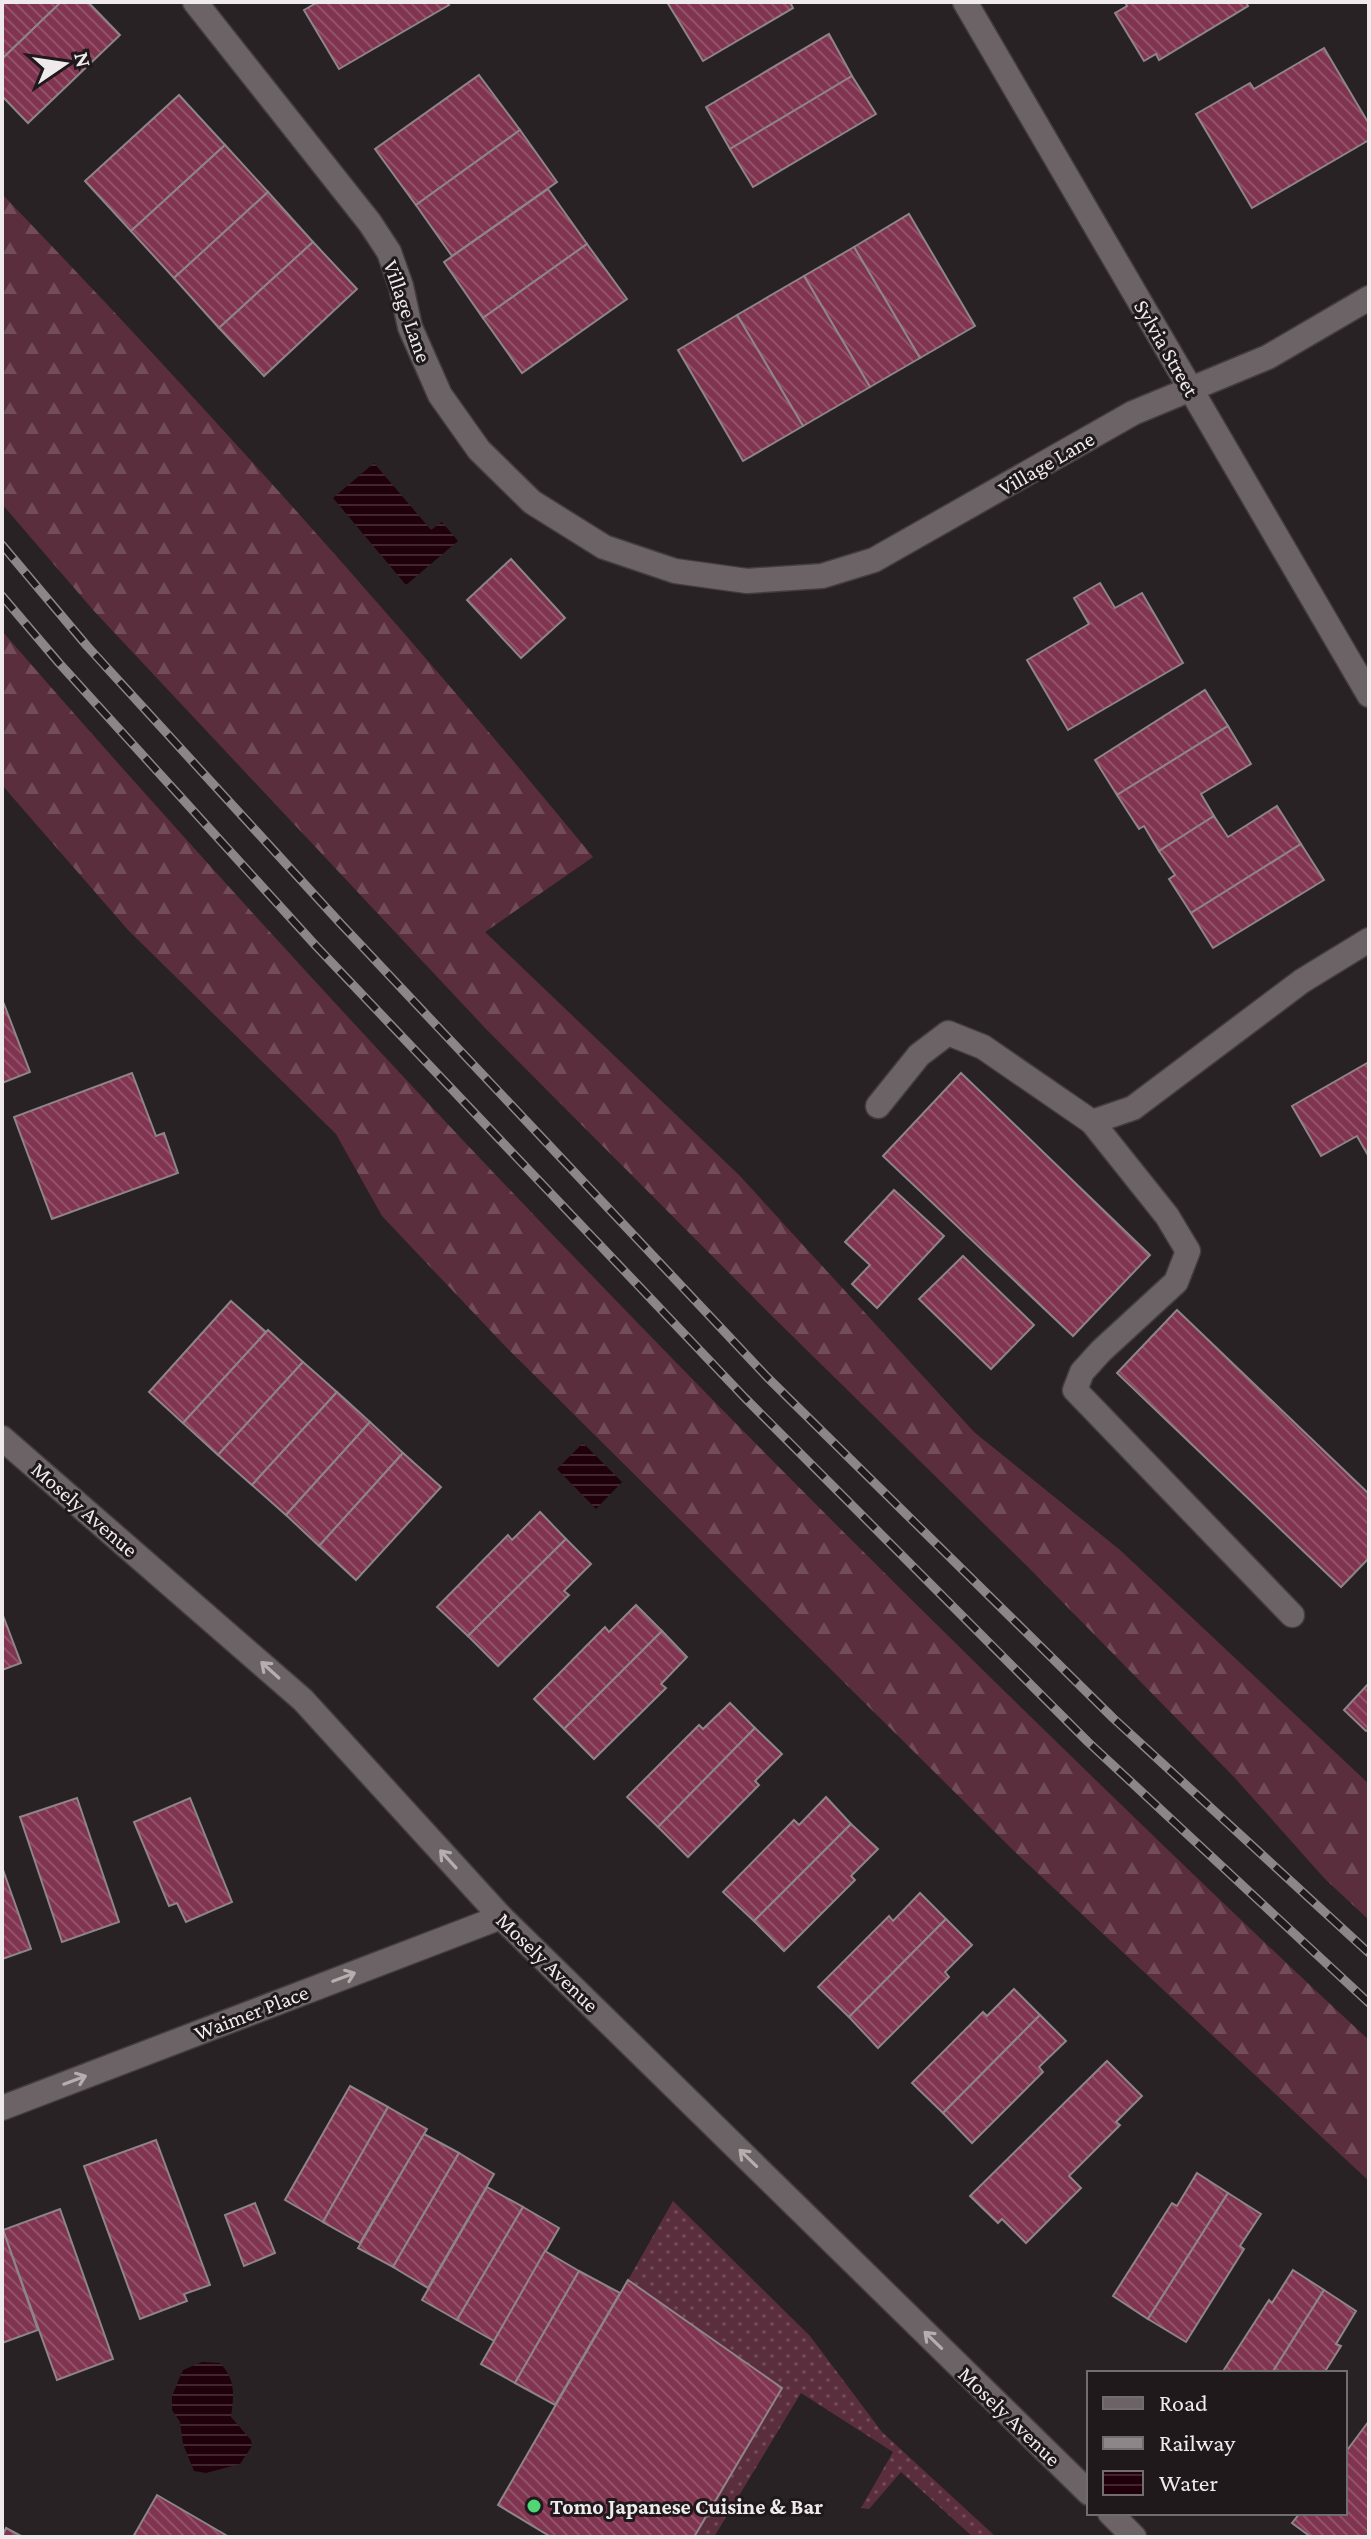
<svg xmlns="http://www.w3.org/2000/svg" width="1371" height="2539" font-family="'Crimson Pro',serif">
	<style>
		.grass { fill: url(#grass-dots) }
		.forest { fill: url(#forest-firs) }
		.water { fill: url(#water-rules) }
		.building { fill: url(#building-back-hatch); stroke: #8d8587; stroke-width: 2 }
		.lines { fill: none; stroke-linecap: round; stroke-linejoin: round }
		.lane-casing { stroke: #433d3e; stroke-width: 27 }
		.street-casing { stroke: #433d3e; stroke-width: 27 }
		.lane { stroke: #6b6365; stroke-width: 24 }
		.street { stroke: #6b6365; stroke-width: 24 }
		.rail-casing { stroke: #8c8688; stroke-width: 9 }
		.rail { stroke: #1f191b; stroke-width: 6; stroke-dasharray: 18; stroke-linecap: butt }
		.oneway { stroke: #b4aeaf }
		.poi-dot { fill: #4fd675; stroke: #1f191b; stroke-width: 3 }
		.labels { text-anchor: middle; stroke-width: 6; stroke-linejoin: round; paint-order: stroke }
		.street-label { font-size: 22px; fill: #efebec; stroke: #1f191b }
		.poi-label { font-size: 22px; font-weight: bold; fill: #efebec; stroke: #1f191b; text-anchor: start }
	</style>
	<defs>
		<pattern id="grass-dots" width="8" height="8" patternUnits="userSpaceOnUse" patternTransform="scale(2)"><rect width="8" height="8" fill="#5b2e3d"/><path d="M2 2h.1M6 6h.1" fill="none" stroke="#734c59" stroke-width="1.8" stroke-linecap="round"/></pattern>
		<pattern id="forest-firs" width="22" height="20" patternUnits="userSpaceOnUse" patternTransform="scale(2)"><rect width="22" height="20" fill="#5b2e3d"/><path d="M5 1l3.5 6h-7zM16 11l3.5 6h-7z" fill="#734c59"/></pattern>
		<pattern id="water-rules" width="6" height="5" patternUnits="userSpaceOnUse" patternTransform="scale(2)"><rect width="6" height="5" fill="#20000b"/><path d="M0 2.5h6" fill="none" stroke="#41252f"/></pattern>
		<pattern id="building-back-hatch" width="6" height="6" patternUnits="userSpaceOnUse" patternTransform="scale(2)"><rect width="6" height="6" fill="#803450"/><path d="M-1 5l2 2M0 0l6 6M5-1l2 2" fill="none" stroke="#925269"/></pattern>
	</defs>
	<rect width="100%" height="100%" fill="#292224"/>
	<path class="grass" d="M673,2201L810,2336L882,2432L996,2537H973L901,2472L869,2509L861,2508L893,2452L801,2393L714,2537H694L782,2388L628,2280Z"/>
	<g class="forest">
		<path d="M2,194C207,407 405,628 593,857L485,932L739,1175L974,1432L1120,1550L1369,1784V1920L1325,1879L1234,1777L1028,1567L774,1318L487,1030L94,611L2,504Z"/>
		<path d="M2,631C317,994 648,1342 991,1678C1116,1800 1241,1922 1369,2040V2181L1015,1852L505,1346L382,1216L336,1134L128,930L2,785Z"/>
	</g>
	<g class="water">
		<path d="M374,463L431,530L442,522L458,541L406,585L333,498Z"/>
		<path d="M583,1443L622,1482L596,1509L557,1469Z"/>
		<path d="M202,2362L220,2363C236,2380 234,2395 231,2417L251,2440L252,2446L240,2464L206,2473L194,2471L183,2444L180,2422L172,2410V2396L183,2370Z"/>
	</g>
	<g class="building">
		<path d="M2,2H61L2,59Z"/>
		<path d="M61,2H88L120,35L28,123L2,96V59Z"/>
		<path d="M318,2H447L449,5L339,69L304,10Z"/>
		<path d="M667,2H794L791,4L793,8L703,61Z"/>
		<path d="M1125,2H1246L1248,6L1159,60L1156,54L1144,61L1115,13L1127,6Z"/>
		<path d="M829,34L852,76L730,149L706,107Z"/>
		<path d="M1324,48L1369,124V140L1252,208L1196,114L1250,83L1254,89Z"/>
		<path d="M479,75L520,130L416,205L375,149Z"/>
		<path d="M852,76L876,114L753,187L730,149Z"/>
		<path d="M179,95L225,145L131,231L85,181Z"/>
		<path d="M520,130L557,182L452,256L416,205Z"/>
		<path d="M225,145L268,192L174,278L131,231Z"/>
		<path d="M548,189L587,244L483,318L444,262Z"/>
		<path d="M268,192L313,242L219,328L174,278Z"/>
		<path d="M909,214L975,326L920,358L854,247Z"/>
		<path d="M313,242L357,289L264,376L219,328Z"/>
		<path d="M587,244L627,299L522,373L483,318Z"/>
		<path d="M854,247L920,358L870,387L804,276Z"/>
		<path d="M804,276L870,387L803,426L737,315Z"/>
		<path d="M737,315L803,426L743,461L678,350Z"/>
		<path d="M511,559L565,618L521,658L467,600Z"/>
		<path d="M1100,583L1115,608L1142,593L1183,663L1068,730L1027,660L1089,624L1074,598Z"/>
		<path d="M1205,690L1228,726L1117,795L1095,760Z"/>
		<path d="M1228,726L1251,764L1201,794L1214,816L1159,851L1144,826L1139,829L1117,795Z"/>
		<path d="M1277,806L1301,844L1191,913L1169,879L1175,875L1159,851L1214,816L1228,837Z"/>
		<path d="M1301,844L1324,880L1213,948L1191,913Z"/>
		<path d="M4,1004L30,1072L2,1083V1005Z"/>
		<path d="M1369,1062V1157L1357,1136L1321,1156L1292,1106Z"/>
		<path d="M132,1073L156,1136L164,1133L178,1173L52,1219L14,1117Z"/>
		<path d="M961,1073L1150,1255L1073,1336L883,1156Z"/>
		<path d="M894,1190L944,1236L877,1308L852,1284L870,1265L845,1242Z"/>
		<path d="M963,1256L1034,1325L991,1369L919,1299Z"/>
		<path d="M231,1301L266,1332L183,1423L149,1392Z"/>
		<path d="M1177,1310L1369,1494V1558L1341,1587L1117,1373Z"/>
		<path d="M268,1330L303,1362L218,1455L183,1423Z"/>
		<path d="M303,1362L337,1392L252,1485L218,1455Z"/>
		<path d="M337,1392L370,1422L286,1515L252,1485Z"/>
		<path d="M370,1422L403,1453L319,1546L286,1515Z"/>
		<path d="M403,1453L441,1487L356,1580L319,1546Z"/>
		<path d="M540,1512L566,1539L468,1636L437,1607L508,1535L512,1540Z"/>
		<path d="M566,1539L591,1564L564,1591L569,1595L498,1666L468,1636Z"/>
		<path d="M636,1605L662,1631L564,1729L534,1699L605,1627L609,1632Z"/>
		<path d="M2,1613L21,1663L2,1670Z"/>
		<path d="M662,1631L687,1657L661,1684L666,1688L594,1759L564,1729Z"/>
		<path d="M1369,1683V1729L1366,1731L1344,1710Z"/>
		<path d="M730,1703L755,1728L658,1827L627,1797L699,1725L703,1729Z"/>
		<path d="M755,1728L782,1754L755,1781L759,1785L688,1857L658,1827Z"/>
		<path d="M826,1797L851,1824L754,1921L723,1892L794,1820L799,1825Z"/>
		<path d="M77,1798L119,1922L62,1942L20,1817Z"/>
		<path d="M190,1798L232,1902L186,1922L177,1903L169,1906L134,1822Z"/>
		<path d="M851,1824L878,1849L851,1876L855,1880L784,1951L754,1921Z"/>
		<path d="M2,1867L31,1949L2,1959Z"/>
		<path d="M920,1893L946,1919L849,2017L818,1987L889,1916L893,1921Z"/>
		<path d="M946,1919L972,1945L945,1972L949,1977L878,2048L849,2017Z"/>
		<path d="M1014,1989L1040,2015L943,2113L912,2083L983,2012L987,2016Z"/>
		<path d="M1040,2015L1066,2041L1039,2067L1043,2072L972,2143L943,2113Z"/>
		<path d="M1107,2061L1142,2096L1116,2122L1120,2125L1069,2176L1081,2188L1026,2243L1002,2219L998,2223L970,2196Z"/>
		<path d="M350,2086L388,2107L323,2222L285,2200Z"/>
		<path d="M388,2107L427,2129L360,2243L323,2222Z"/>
		<path d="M424,2134L459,2153L393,2267L358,2248Z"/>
		<path d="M156,2140L210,2285L184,2294L187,2301L140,2319L84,2166Z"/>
		<path d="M459,2153L494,2174L428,2288L393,2267Z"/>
		<path d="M1197,2173L1228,2193L1148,2319L1113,2296L1172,2203L1177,2206Z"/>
		<path d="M487,2187L523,2207L457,2320L422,2300Z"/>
		<path d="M1228,2193L1261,2214L1240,2246L1244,2249L1186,2342L1148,2319Z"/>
		<path d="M255,2203L275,2253L244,2266L225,2215Z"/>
		<path d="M523,2207L559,2228L494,2341L457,2320Z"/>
		<path d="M60,2209L113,2359L57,2380L3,2230Z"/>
		<path d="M3,2230L38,2330L2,2343V2230Z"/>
		<path d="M545,2251L579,2271L515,2383L481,2364Z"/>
		<path d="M1293,2270L1324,2290L1272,2373H1222L1269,2300L1272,2303Z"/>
		<path d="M579,2271L620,2293L555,2405L515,2383Z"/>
		<path d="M628,2280L782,2388L694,2537H551L498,2505Z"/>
		<path d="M1324,2290L1356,2311L1336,2344L1341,2346L1324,2373H1272Z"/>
		<path d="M1369,2421V2537H1311L1292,2523L1300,2513H1345V2453Z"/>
		<path d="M157,2495L229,2537H133Z"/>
		<path d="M6,2528L23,2537H2Z"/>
	</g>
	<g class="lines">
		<g class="lane-casing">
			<g id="lane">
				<path d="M878,1106L919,1055L948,1033L983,1047L1092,1122L1133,1108L1302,981L1369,940"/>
				<path d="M1092,1122L1167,1216L1188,1251L1176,1282L1101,1351L1082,1372L1075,1390L1292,1615"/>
			</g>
		</g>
		<g class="street-casing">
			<g id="street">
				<path d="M195,2L370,223L389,252L401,286L410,327L440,395L479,450L532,502L604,547L675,571L747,581L822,576L874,560L1133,413L1268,357L1369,298"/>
				<path d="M965,2L1369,695"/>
				<path d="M2,1438L303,1700L501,1917L1089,2493"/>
				<path d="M2,2108L501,1917"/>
				<path d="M1110,2513L1134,2537"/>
			</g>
		</g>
		<use href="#lane" class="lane"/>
		<use href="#street" class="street"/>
		<g class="rail-casing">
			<g id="rail">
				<path d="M2,545L87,646L341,924L767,1377L1113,1718L1369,1953"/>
				<path d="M2,596L59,663L316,946L745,1398L1088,1742L1369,2003"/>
			</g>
		</g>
		<use href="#rail" class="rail"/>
	</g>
	<defs><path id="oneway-shaft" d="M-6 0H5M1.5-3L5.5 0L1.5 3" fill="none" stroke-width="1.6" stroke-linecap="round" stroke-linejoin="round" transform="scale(2)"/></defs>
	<g class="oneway">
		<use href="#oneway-shaft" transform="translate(270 1670) rotate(-138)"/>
		<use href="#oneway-shaft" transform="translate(448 1859) rotate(-132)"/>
		<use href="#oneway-shaft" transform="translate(344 1977) rotate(-21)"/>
		<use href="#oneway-shaft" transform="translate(75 2080) rotate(-21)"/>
		<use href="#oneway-shaft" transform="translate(748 2158) rotate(-136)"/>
		<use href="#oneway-shaft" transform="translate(933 2340) rotate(-136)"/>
	</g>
	<circle class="poi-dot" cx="534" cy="2506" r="8"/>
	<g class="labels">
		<g class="street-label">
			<text transform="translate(408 311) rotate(71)" y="8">Village Lane</text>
			<text transform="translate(1167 348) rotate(60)" y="8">Sylvia Street</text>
			<text transform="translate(1046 463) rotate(-30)" y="8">Village Lane</text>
			<text transform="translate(85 1509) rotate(41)" y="8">Mosely Avenue</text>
			<text transform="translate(548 1962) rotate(44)" y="8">Mosely Avenue</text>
			<text transform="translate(251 2012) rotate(-21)" y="8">Waimer Place</text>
			<text transform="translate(1010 2416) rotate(44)" y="8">Mosely Avenue</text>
		</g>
		<g class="poi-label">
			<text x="550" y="2514">Tomo Japanese Cuisine &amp; Bar</text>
		</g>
	</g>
	<rect width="1371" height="2539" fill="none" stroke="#efebec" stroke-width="8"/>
	<rect x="1087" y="2371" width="260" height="144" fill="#1f191b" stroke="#726d6f" stroke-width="2"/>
	<rect x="1103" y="2397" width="40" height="12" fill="#6b6365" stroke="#726d6f" stroke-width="2"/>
	<text x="1159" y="2411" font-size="24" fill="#efebec">Road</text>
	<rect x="1103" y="2437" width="40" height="12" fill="#8c8688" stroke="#726d6f" stroke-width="2"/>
	<text x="1159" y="2451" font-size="24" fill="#efebec">Railway</text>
	<rect x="1103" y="2471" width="40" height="24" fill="url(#water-rules)" stroke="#726d6f" stroke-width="2"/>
	<text x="1159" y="2491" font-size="24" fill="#efebec">Water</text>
	<g transform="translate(64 64) rotate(77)" stroke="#1f191b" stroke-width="6" paint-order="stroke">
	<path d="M0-6L14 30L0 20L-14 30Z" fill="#efebec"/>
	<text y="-12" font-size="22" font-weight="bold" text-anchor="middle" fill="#efebec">N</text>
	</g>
</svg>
